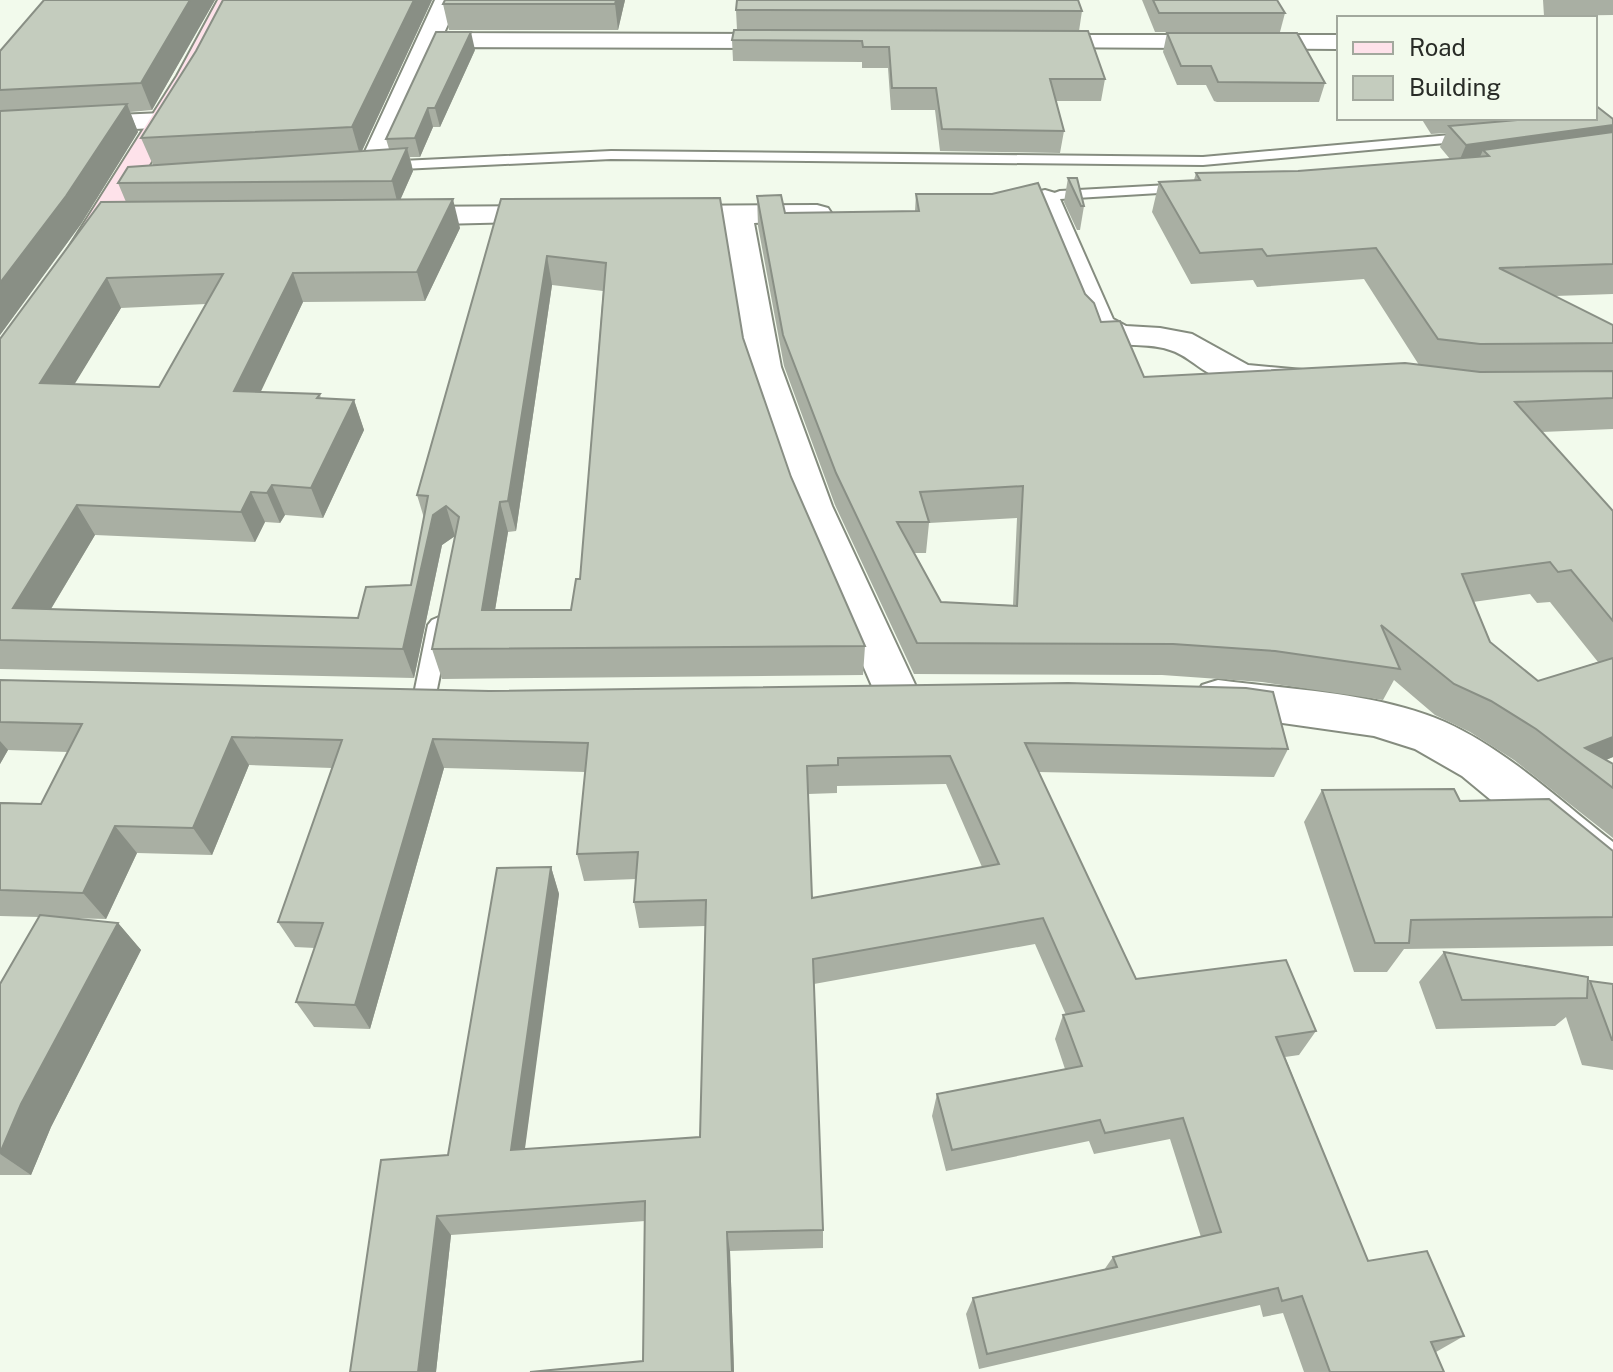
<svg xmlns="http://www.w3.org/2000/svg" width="1613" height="1372" font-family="'Public Sans',sans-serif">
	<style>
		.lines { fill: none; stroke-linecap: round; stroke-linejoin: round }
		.lane-casing { stroke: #858c7f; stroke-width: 4 }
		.street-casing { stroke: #858c7f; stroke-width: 4 }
		.secondary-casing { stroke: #858c7f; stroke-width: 4 }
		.lane { fill: #fff; fill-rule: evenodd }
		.street { fill: #fff; fill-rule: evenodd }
		.secondary { fill: #fee2ea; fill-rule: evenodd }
		.wall { fill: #a9afa3; fill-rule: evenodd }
		.shaded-wall { fill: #898f85 }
		.building { fill: #c4ccbe; stroke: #898f85; stroke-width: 2; fill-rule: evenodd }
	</style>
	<rect width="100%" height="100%" fill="#f2faec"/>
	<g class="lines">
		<g class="lane-casing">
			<g id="lane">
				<path d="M1473,133L1478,134V140L1203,165L611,159L381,170L374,166L381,162L611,151L1203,157Z"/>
				<path d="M1187,184L1192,185V191L1060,199L1045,203L1038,199L1060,191Z"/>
				<path d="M439,617L446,620L450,625L435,699L432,705L424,708L416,705L413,699L428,625L432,620Z"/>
			</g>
		</g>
		<g class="street-casing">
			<g id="street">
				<path d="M435,0H459L444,33L791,34L800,36L803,41L800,46L791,48L438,47L382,172L332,177L322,174L318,168L322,162L362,158Z"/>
				<path d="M1031,35H1339V49L1022,47L1019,42L1022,37Z"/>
				<path d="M163,113L173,115L176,121L173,127L0,136V120Z"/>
				<path d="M1045,190L1055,193L1060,199L1113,319L1126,326L1160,328L1192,334L1248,365L1303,370L1308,377L1303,384C1273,392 1234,389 1207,372C1195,365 1184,354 1170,350C1141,340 1116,352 1087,331L1035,210L986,221L975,218L971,212L975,206Z"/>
				<path d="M817,205L828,208L832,214L828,220L754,223L781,367L832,506L919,693L913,705L897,710L881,705L875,693L794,506L747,367L724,224L651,221L647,215L651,209L662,206Z"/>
				<path d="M557,206L568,209L572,215L568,221L398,225L387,222L383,216L387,210L398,207Z"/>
				<path d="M1218,680C1293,690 1375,692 1445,722C1507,750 1560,801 1613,842V892L1595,886L1462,776L1415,749L1374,736L1218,714L1202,709L1196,697L1202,685Z"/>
			</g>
		</g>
		<g class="secondary-casing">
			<path id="secondary" d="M218,0H242L203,76L92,259L81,261L70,259L66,252L177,76Z"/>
		</g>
		<use href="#lane" class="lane"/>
		<use href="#street" class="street"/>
		<use href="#secondary" class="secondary"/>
	</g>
	<g class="wall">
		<path d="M44,0H215L152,110L130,112L138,132L81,224L0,335V51Z"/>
		<path d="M223,0H432L362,151L389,149L386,139L475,50L440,127H433L420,157H410L413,171L400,200L460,228L425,301L303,302L260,392L320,394L321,399L354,400L364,430L323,518L285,515L280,523L265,522L255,542L95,535L51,609L358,618L411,585L424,518L417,495L501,199L743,338L791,477L865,646L863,675L442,679L432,649L455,536L442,545L414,678L0,669V339L126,202L118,183L153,165L141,138L196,51ZM552,285L603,291L580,579L571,610H495L508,532L516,531ZM206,304L159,387L74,384L121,308Z"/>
		<path d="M625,0L618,30H449L443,4Z"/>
		<path d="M1142,0H1277L1285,13L1280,32H1155Z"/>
		<path d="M1543,0H1613V15L1544,16Z"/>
		<path d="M736,10L1082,11L1079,31L1105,79L1101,101H1056L1064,131L1060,153L940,151L935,110H891L888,68H862V62L733,61L732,40L737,30Z"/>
		<path d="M1167,33L1325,83L1319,102H1217L1214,101L1206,85H1177L1163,52Z"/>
		<path d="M1421,118L1613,119V294L1555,296L1613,325V429L1542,432L1613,511V757L1606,760L1613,764V838L1514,760L1470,732L1435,715L1394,680L1383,700L1262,682L1162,675L914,674L835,505L784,366L758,226L757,196L785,213L915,211L916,194L1085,294L1101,322L1144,377L1419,365L1364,279L1257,287L1253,280L1191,284L1152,212L1159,182L1194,180L1196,173L1298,171L1450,159L1440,147L1446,133L1431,134ZM1017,518L1013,605L941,602L914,553H926L929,523ZM1530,594L1537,603L1550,602L1598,662L1538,681L1490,642L1473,602Z"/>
		<path d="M1068,178L1084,206L1080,230H1077L1064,202Z"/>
		<path d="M0,680L1288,749L1274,777L1038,772L1136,979L1316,1031L1299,1055L1285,1057L1368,1261L1464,1336L1436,1352L1444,1372H1304L1283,1313L1263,1317L1260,1305L979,1369L966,1314L973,1298L1104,1270L1113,1257L1201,1237L1170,1139L1094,1154L1089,1141L946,1171L932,1116L937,1094L1065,1069L1055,1039L1063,1015H1066L1035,944L814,984L823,1230V1248L730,1251L734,1372H530L643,1361L645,1221L451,1235L436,1372H350L448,1155L551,867L559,894L524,1149L700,1137L705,926L639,928L634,902L636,879L584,881L577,854L585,772L444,768L370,1029L314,1027L296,1002L315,948L295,947L278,922L332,768L249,765L212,855L137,853L106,919L69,918L118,923L141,950L51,1127L31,1175H0V984L39,917L0,916V802L41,804L68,752L8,750L0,764ZM946,784L982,867L812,898L808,794L837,793V786Z"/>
		<path d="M1322,790L1460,801L1613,851V946L1404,949L1387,972H1354L1304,822Z"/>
		<path d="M1444,952L1587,984L1590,981L1613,984V1070L1582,1065L1566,1017L1555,1026L1436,1029L1419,982Z"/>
	</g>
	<g class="shaded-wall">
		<path d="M190,0H215L152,110L141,83Z"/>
		<path d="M414,0H432L360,155L352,127Z"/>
		<path d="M616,0H625L618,30L615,4Z"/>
		<path d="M471,32L475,50L440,127L435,108Z"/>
		<path d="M127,104L138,132L81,224L0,335V283Z"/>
		<path d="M428,108L433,127L420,157L415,138Z"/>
		<path d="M1613,125V138L1483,150L1477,164L1457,166L1466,145Z"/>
		<path d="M407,148L413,171L398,205L392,181Z"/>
		<path d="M453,199L460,228L425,301L417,272Z"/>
		<path d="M547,256L552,285L516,531L508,501Z"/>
		<path d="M293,273L303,302L247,421L234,391Z"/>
		<path d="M107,278L121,308L57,413L40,383Z"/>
		<path d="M354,400L364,430L323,518L311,488Z"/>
		<path d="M272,485L285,515L280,523L267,493Z"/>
		<path d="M251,492L265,522L255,542L241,512Z"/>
		<path d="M500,502L508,532L490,640L482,610Z"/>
		<path d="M77,505L95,535L34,637L13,608Z"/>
		<path d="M446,506L455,536L442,545L414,678L403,649L433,515Z"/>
		<path d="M232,737L249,765L212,855L193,828Z"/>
		<path d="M1613,737V757L1586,768L1585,748Z"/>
		<path d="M433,739L444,768L370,1029L355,1005Z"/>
		<path d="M0,741L8,750L0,764Z"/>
		<path d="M115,826L137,853L106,919L83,893Z"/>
		<path d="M551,867L559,894L522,1171L511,1150Z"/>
		<path d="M118,923L141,950L51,1127L31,1175L0,1154L21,1104Z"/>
		<path d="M437,1216L451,1235L436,1372H418Z"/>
		<path d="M727,1232L730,1251L734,1372H732Z"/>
	</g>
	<g class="building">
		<path d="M44,0H190L141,83L0,90V51Z"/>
		<path d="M223,0H414L352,127L141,138L196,51Z"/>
		<path d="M445,0H616L615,4H443Z"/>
		<path d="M737,0H1078L1082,11L736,10Z"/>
		<path d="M1153,0H1277L1285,13H1159Z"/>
		<path d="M734,30L1088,31L1105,79H1050L1064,131L942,129L936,88H892L889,47H863L862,41L732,40Z"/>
		<path d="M436,32H471L435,108H428L415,138L386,139Z"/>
		<path d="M1167,33H1297L1325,83L1218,82L1211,66H1181Z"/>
		<path d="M127,104L66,196L0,283V111Z"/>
		<path d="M1595,105L1613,119V125L1466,145L1449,126L1540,118H1595Z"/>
		<path d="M1613,132V264L1499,268L1613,325V343L1480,344L1438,339L1376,248L1267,256L1262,249L1200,253L1159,182L1200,180L1196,173L1298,171L1489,156L1483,150Z"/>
		<path d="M407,148L392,181L118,183L128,167Z"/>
		<path d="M1068,178H1077L1084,206H1081Z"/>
		<path d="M1038,183L1085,294L1094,303L1101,322L1120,321L1144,377L1405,363L1480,372L1613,371V398L1515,402L1613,511V621L1571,570L1558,572L1550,562L1462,574L1490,642L1538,681L1613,658V737L1585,748L1613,764V788L1536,729L1491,701L1454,684L1381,625L1400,669L1275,651L1173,644L917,643L836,473L783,335L757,196L781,195L785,213L919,211L916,194H992ZM1023,486L1017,606L941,602L897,522H929L920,492Z"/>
		<path d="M720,198L743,338L791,477L865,646L432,649L459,517L446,506L433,515L403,649L0,640V339L101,202L453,199L417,272L293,273L234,391L320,394L317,398L354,400L311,488L272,485L267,493L251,492L241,512L77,505L13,608L358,618L366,587L411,585L428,496L417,495L501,199ZM547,256L606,263L580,579H576L571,610H482L500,502L508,501ZM223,274L159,387L40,383L107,278Z"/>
		<path d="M0,680L489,691L1068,683L1246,688L1273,692L1288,749L1025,743L1136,979L1286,960L1316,1031L1276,1037L1368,1261L1427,1251L1464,1336L1431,1342L1444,1372H1330L1302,1296L1282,1301L1278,1288L987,1354L973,1298L1117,1267L1113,1257L1221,1232L1183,1118L1105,1133L1100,1120L952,1150L937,1094L1082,1066L1063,1015L1084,1011L1043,918L813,959L823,1230L727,1232L732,1372H530L643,1361L645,1201L437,1216L418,1372H350L381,1160L448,1155L497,868L551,867L511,1150L700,1137L706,900L634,902L638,852L577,854L588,743L433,739L355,1005L296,1002L323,923L278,922L342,740L232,737L193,828L115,826L83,893L0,890V803L41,804L82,724L0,722ZM950,756L999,864L812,898L807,766L838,765V758Z"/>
		<path d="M1454,789L1460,801L1549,799L1613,851V917L1411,920L1409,943H1375L1322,790Z"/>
		<path d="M40,915L118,923L21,1104L0,1153V984Z"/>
		<path d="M1444,952L1588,977L1587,998L1462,1000Z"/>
		<path d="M1590,981L1613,984V1040H1612Z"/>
	</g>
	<rect x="1337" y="16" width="260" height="104" fill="#f2faec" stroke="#a2a89d" stroke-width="2"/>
	<rect x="1353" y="42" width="40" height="12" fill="#fee2ea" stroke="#a2a89d" stroke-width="2"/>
	<text x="1409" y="56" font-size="24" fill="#292c27">Road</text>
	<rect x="1353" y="76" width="40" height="24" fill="#c4ccbe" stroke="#a2a89d" stroke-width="2"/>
	<text x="1409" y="96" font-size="24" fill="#292c27">Building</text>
</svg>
